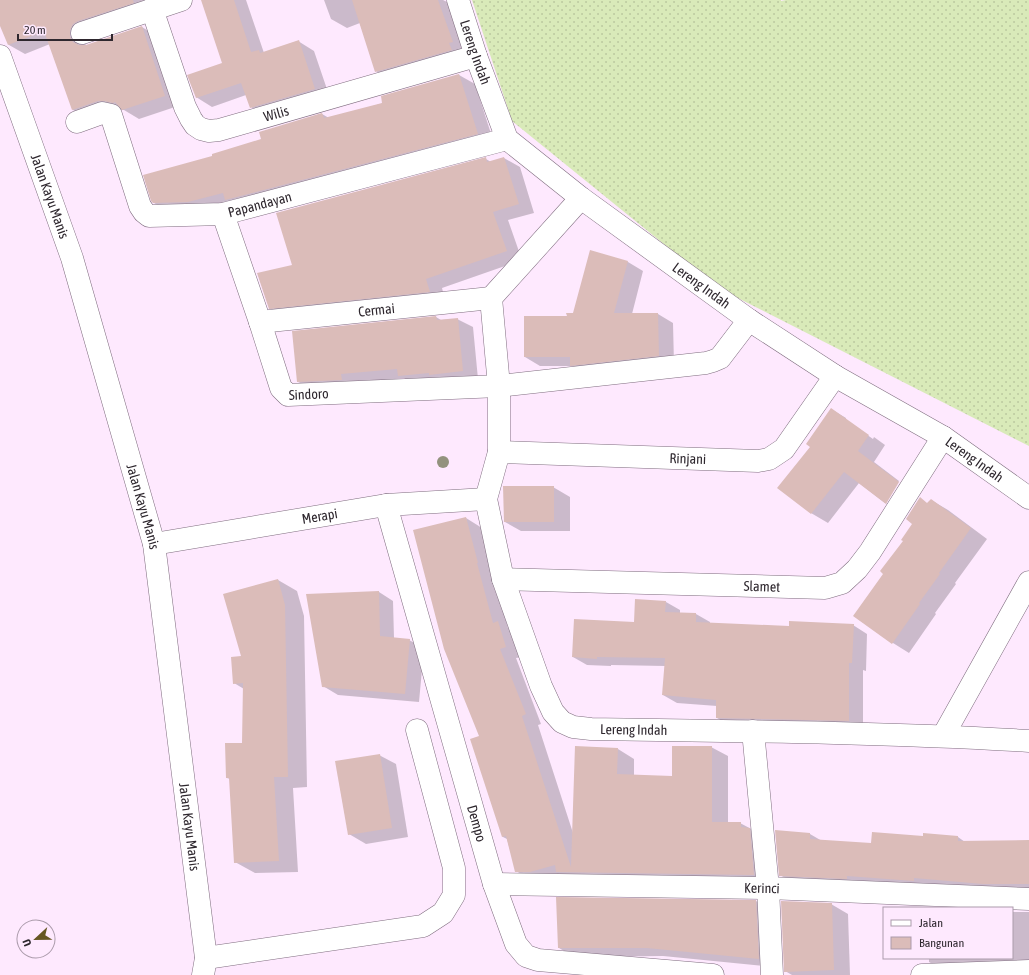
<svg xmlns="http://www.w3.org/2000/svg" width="1029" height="975" font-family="'Asap Condensed',sans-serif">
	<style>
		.grass { fill: url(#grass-dots) }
		.shadow { fill: #0003 }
		.building { fill: #dbbcb9 }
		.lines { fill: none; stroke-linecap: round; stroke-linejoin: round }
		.street-casing { stroke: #7f6d7f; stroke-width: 23 }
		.secondary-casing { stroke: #7f6d7f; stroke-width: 23 }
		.street { stroke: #fff; stroke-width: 22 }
		.secondary { stroke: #fff; stroke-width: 22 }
		.tree { fill: #93927e }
		.labels { text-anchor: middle; stroke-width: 3.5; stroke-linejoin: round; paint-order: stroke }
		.street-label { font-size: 14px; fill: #2e272e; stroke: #fee9fe }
	</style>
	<defs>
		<pattern id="grass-dots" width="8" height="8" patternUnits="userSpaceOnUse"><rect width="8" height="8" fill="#d9eab9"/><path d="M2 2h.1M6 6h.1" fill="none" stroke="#bbc99f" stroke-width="1.8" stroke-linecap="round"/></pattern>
	</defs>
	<rect width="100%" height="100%" fill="#fee9fe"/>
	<path class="grass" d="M472,0H781V1L786,0H1029V446L718,288L512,121Z"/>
	<g class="shadow">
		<path d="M6,0H186L85,40L86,46L142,27L158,37L181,105L139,119L124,110H115L89,119L73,110L50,44L25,54L9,45L0,23V3Z"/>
		<path d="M202,0H246L264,53L298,41L314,51L330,98L267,117L251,107L246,95L212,107L196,97L223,63Z"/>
		<path d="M324,0H443L453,5L468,51L392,81L376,71L360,23L347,28L331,19Z"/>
		<path d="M459,75L475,84L494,143L242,209L170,212L154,203L213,157L263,140L322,114L329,118L384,103Z"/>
		<path d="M504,158L520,167L534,213L508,220L522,260L442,288L445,300L285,317L269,308L293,265L486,159L491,162Z"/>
		<path d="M591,251L628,262L643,271L632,314H658L673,323L674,364L587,374L572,366H540L525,357L568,317L574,314Z"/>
		<path d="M436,317L441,320L457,319L473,327L478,379L415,384L404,378L356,383L313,390L298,382Z"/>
		<path d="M831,409L846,418V420L873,439L874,437L885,445L874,462L899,481L885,503L859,483L828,523L811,513V446Z"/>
		<path d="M901,482L915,493L903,513L886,503H888Z"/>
		<path d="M553,487L570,497V531H521L505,522Z"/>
		<path d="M920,499L928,504L931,500L948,510L987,539L955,583L956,584L935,613L936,614L909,653L893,643L854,616L885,573L914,524Z"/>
		<path d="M466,518L482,528L493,572L508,628L514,632L522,657L516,658L541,724L538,725L573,833L618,749L634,759V776L673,777L711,747L728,756V823H740L757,832L770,884L533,881L516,871L507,839L503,837L480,737Z"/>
		<path d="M278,580L297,591L304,616L307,787L293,788L298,872L255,873L235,862L230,779L227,778L243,744L244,689L234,683L243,657Z"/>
		<path d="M379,592L393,601L394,638L409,640L424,648L419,702L338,695L323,686Z"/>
		<path d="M666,602L680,610V613L696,614L710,622V624L790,627L853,625L867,634L866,671L863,670V728L731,726L717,718V706L677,703L663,695L665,666L611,665V666L587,665L573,657L634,623Z"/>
		<path d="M379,755L396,764L408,837L366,844L349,834Z"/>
		<path d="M776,831L810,834L822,841L872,844L924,837H958L965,842L1029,841V895L797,885L780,875Z"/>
		<path d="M756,901L771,910L774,967L663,956L574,957L559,948Z"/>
		<path d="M831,904L848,914L850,975H792L785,971Z"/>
		<path d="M1012,912H1029V968L946,971L929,962V958H1012Z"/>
	</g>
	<g class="building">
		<path d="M0,0H133L134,3L78,21L73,24L70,30V37L73,42L79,45H86L142,26L165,96L122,110L115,102L113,103L104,101H98L72,110L44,31L8,45L0,26Z"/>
		<path d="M201,0H234L251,52L259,50L260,53L299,40L315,89L250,108L241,83L196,98L187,75L222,63Z"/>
		<path d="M352,0H438L453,42L449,43L452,50L375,72Z"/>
		<path d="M459,74L478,134L225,200L223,193L188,202L153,203L151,201L143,175L212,156V154L261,139L259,132L322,113L324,118L382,103L381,96Z"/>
		<path d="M486,157L487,162L504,157L519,204L493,212L507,251L426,279L430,292L269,309L257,273L292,265L276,213Z"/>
		<path d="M590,250L628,261L614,313H658L659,356L570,366V357H524V316H567L566,313H573Z"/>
		<path d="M436,316L437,320L458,318L463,371L429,375V373L398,376L397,369L341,374L342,380L297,382L292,331Z"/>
		<path d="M831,408L869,435L858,451L899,482L886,504L844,472L811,514L777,488L810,447L806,444Z"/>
		<path d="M503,486H554V522H504Z"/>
		<path d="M920,497L927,503L931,499L971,528L939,573L940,574L919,603L920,604L892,644L853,616L883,574L880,571L903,541L901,540L912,524L906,519Z"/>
		<path d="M466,517L478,563H477L493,623L498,621L506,647L500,649L526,714L522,716L571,867L575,746L618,748L617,774L672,776V746H712V822H741V827L750,828L754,875L556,872L555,865L530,872H515L506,836L502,837L470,739L479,736L444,649L413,530Z"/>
		<path d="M278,579L285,605L288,777H274L279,861L234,863L229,778H226L225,743H242L243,683L233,684L231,657L241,656L223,594Z"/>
		<path d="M379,591L380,636L410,639L405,694L322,687L306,594Z"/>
		<path d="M635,599L666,601L665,612L696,613V622L789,626V621L854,624L852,663H849V721L716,718V700L662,695L665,658L597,657V659L572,657L574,619L634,622Z"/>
		<path d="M380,754L392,828L348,835L335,761Z"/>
		<path d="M775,830L810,833V839L871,843L872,832L923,836V833L958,836V841L1029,840V884H983L914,878V881L847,876V879L779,876Z"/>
		<path d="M556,897L756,900L759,959L647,948H558Z"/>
		<path d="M781,901L832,903L834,970L784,972Z"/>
	</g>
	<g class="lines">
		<g class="street-casing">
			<g id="street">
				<path id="s1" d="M458,0L476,56L507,139L581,198L749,320L835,376L943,437L1029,498"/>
				<path id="s2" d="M152,9L185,107L191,119L195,125L201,129L209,131L219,130L476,56"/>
				<path d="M82,33L181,0"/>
				<path id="s3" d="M77,122L102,113L111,115L140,206L144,212L149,216L223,214L507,139"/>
				<path id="s4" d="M581,198L491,298L499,386V452L486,499L503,579L541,686L553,712L562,722L573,727L591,729C737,731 883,732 1029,741"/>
				<path id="s5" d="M223,214L260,322L281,388L288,395L499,386L706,363L713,361L720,358L749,320"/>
				<path id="s6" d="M260,322L491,298"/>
				<path id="s7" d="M499,452L758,461L769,459L784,449L835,376"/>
				<path id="s8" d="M386,505L494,884L516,944L526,956L538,960L713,975"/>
				<path id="s9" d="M154,544L386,505L486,499"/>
				<path id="s10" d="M503,579L825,588L842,583L857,569L870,552L943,437"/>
				<path d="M753,731L768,888L772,975"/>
				<path d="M943,736L1029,582"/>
				<path id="s11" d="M494,884L768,888L1029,899"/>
				<path d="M206,958L423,926L443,913L454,895V868L417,730"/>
				<path d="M922,975L1029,971"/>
			</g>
		</g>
		<g class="secondary-casing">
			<g id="secondary">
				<path id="s12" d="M0,56L72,258L154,544L206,958L203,975"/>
			</g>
		</g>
		<use href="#street" class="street"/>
		<use href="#secondary" class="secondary"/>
	</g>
	<circle class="tree" cx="443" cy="462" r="6"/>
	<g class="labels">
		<g class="street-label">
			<text dy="5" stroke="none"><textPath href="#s1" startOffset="55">Lereng Indah</textPath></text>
			<text dy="5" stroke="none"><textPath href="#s2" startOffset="209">Wilis</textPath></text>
			<text dy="5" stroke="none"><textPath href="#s12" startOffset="149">Jalan Kayu Manis</textPath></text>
			<text dy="5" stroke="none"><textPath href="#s3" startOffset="257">Papandayan</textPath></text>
			<text dy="5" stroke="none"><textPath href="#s1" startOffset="391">Lereng Indah</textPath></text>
			<text dy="5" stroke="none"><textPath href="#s6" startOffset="117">Cermai</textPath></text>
			<text dy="5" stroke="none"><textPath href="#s5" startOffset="214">Sindoro</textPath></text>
			<text dy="5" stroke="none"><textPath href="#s7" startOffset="189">Rinjani</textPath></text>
			<text dy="5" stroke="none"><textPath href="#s1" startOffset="715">Lereng Indah</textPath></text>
			<text dy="5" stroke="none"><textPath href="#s12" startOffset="473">Jalan Kayu Manis</textPath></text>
			<text dy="5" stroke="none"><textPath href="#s9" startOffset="168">Merapi</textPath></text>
			<text dy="5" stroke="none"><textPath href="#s10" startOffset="259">Slamet</textPath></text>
			<text dy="5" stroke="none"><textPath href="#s4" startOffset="648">Lereng Indah</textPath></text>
			<text dy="5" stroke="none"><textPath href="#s8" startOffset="331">Dempo</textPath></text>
			<text dy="5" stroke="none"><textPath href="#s12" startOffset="797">Jalan Kayu Manis</textPath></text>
			<text dy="5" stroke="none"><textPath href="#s11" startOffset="268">Kerinci</textPath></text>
		</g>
	</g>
	<rect x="883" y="907" width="130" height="52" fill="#fee9fe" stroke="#ab9bab"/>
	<rect x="891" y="920" width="20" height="6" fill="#ffffff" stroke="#ab9bab"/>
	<text x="919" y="927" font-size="12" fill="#2e272e">Jalan</text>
	<rect x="891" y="937" width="20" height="12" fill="#dbbcb9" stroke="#ab9bab"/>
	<text x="919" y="947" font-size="12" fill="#2e272e">Bangunan</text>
	<g transform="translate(36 939) rotate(248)"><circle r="19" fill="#fee9fe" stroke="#ab9bab"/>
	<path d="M0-3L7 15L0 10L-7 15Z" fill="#665623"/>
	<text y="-6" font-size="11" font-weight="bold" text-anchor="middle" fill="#2e272e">U</text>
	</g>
	<path d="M18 34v6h94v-6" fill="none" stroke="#2e272e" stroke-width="2"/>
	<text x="24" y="34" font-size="12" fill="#2e272e" stroke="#fee9fe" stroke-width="3" paint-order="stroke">20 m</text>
</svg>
